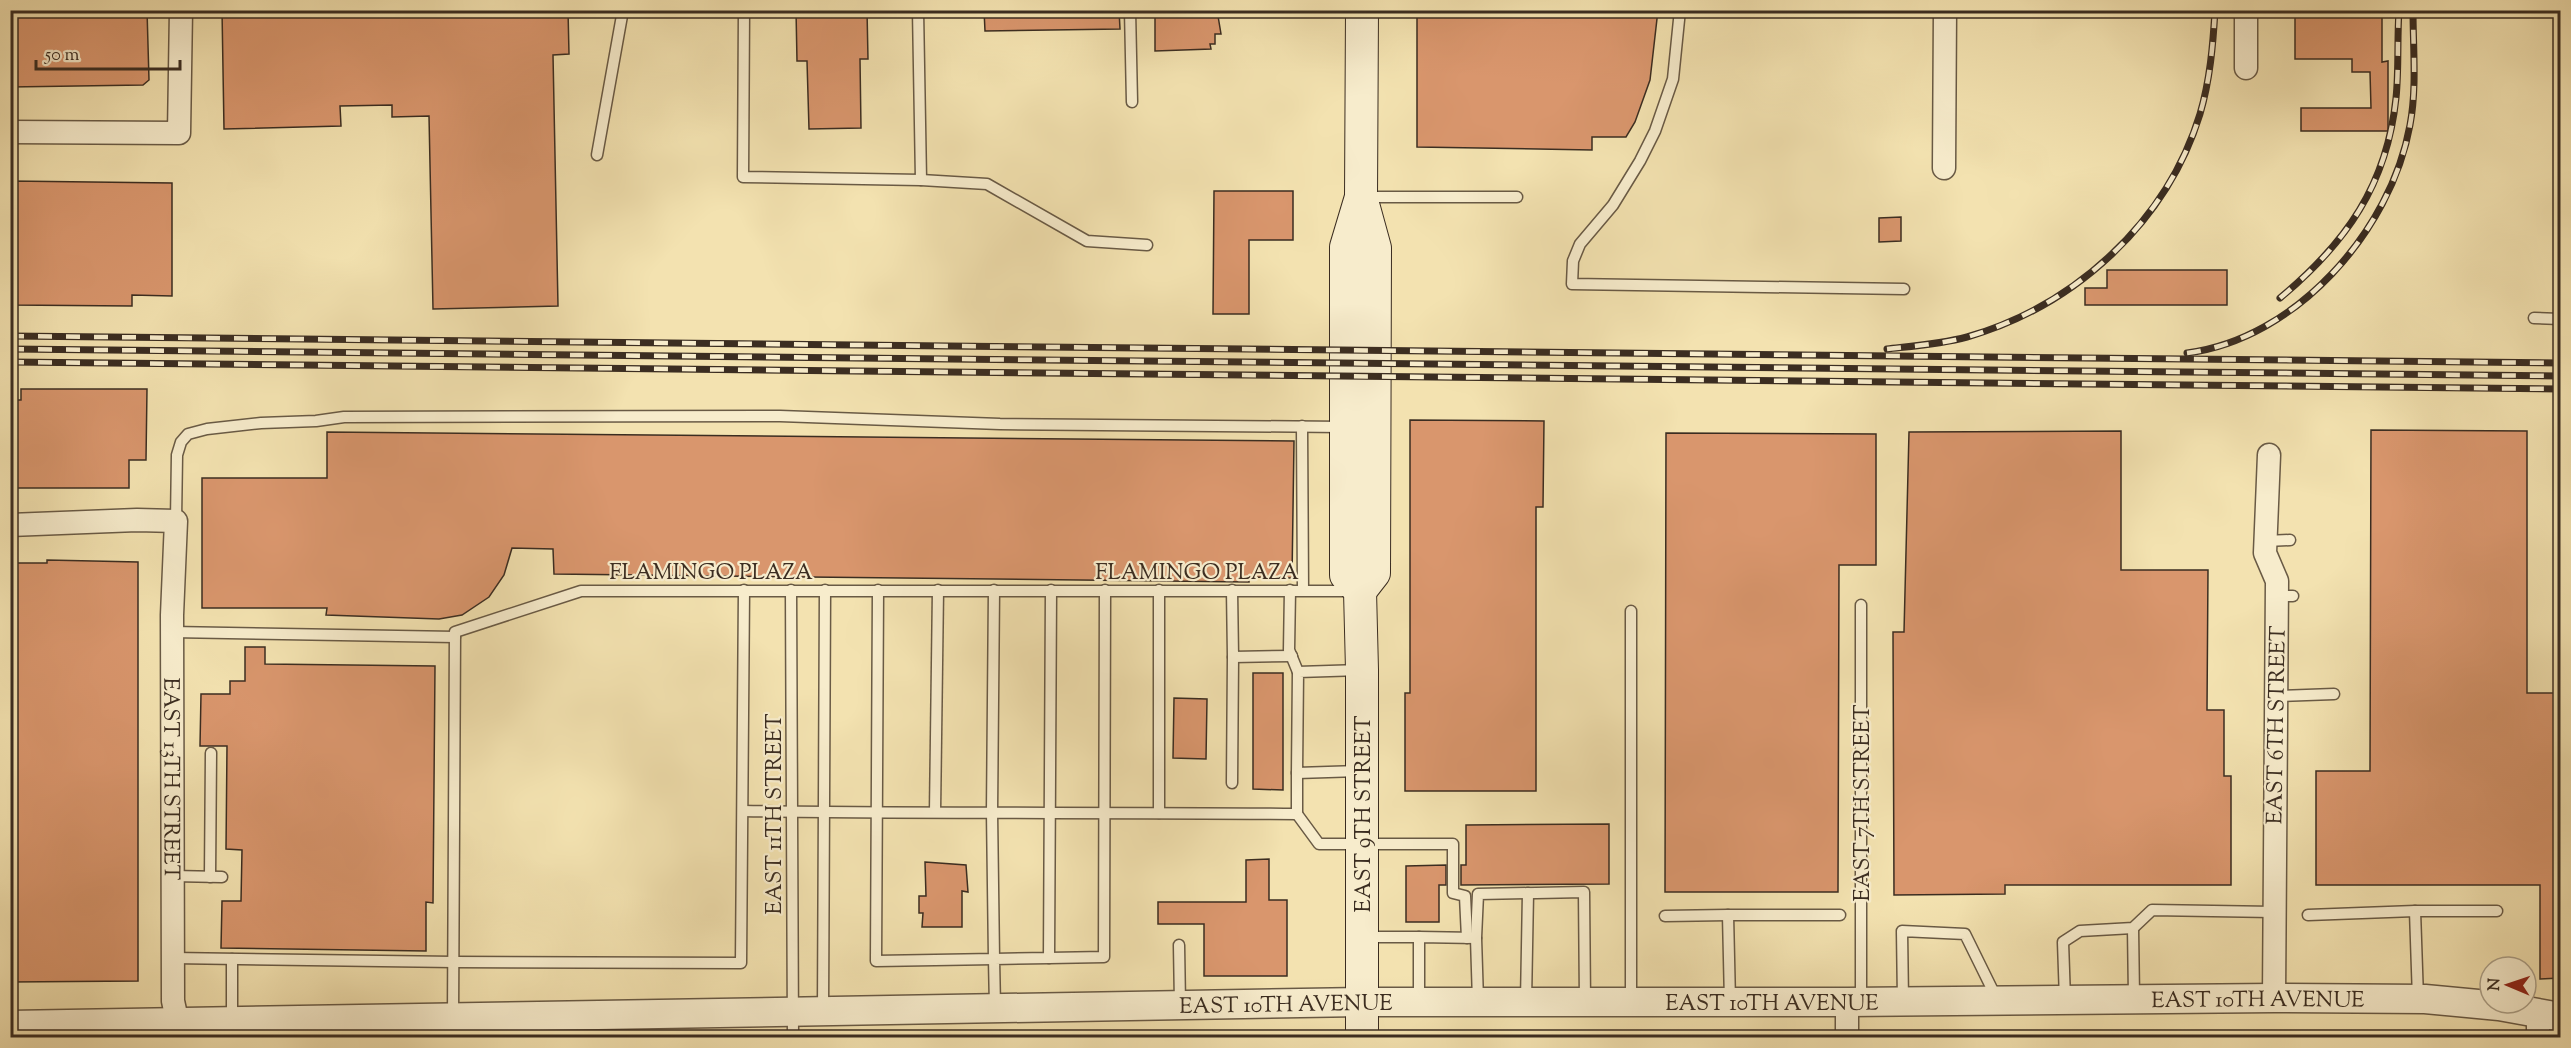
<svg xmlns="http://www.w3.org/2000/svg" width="2571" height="1048" font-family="'Sorts Mill Goudy',serif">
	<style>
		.building { fill: #d9966d; stroke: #3b2d21; stroke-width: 1.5 }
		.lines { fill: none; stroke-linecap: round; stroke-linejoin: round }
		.service-casing { stroke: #695a45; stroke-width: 13 }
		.minor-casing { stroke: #695a45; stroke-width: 25 }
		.tertiary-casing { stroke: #695a45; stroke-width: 31 }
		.secondary-casing { stroke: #3b2d21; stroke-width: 34 }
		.service { stroke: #f7eccc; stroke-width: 10 }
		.minor { stroke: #f7eccc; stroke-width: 22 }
		.tertiary { stroke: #f7eccc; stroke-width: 28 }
		.secondary { stroke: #f7eccc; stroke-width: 32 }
		.rail-casing { stroke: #3b2d21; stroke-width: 7 }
		.rail { stroke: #f7eccc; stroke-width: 4.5; stroke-dasharray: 14; stroke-linecap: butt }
		.labels { text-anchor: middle; stroke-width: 4.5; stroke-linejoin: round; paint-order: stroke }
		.street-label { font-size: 22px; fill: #3b2d21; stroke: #f7eccc }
	</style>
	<rect width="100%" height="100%" fill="#f3e2b0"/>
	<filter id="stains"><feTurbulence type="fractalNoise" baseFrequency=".00333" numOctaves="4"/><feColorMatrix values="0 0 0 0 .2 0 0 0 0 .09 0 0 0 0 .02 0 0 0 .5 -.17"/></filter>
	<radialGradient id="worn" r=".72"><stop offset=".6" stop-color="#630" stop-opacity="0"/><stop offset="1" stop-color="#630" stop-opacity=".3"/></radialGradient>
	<g class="building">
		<path d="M10,10H147L149,80L143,85L10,87Z"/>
		<path d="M222,10H568L569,54L553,55L558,306L433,309L429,116L392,117V105L340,106L341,126L224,129Z"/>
		<path d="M796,10H867L868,59H860L861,128L809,129L807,61H797Z"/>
		<path d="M984,10H1119L1120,29L985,31Z"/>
		<path d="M1155,10H1217L1221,34H1215V44H1210L1211,49L1155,51Z"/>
		<path d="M1417,10H1658L1650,80L1635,122L1626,137H1592V150L1417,147Z"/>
		<path d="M2295,10H2382V62L2388,61V131H2301V108H2371L2370,72H2352V59H2295Z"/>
		<path d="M10,181L172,183V296L132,295V306L10,305Z"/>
		<path d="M1214,191H1293V240H1249V314H1213Z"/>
		<path d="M1901,217V241L1879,242V218Z"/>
		<path d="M2107,270H2227V305H2085V288H2107Z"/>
		<path d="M21,389H147L146,460H129V488H10V400H21Z"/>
		<path d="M1410,420L1544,421L1543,507H1536V791H1405V693H1410Z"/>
		<path d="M2371,430L2527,431V693H2560V978L2540,979V885H2316V771H2370Z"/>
		<path d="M2121,431V570H2208L2207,710H2224V776H2231V885H2005V894L1894,895L1893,632H1904L1909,432Z"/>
		<path d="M327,432L1294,441L1292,578L1249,577V582L554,574L553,549L512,548L504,575L489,597L462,615L439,619L326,615L327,608H202V478H327Z"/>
		<path d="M1666,433L1876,434V565H1839L1838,892H1665Z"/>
		<path d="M47,560L138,562V981L10,982V563H47Z"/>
		<path d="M245,647H265V664L435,666L433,903L426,902V951L221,948L222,901H241L242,850L226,849L227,746H200L201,694H230V681H245Z"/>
		<path d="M1253,673H1283V790L1253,789Z"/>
		<path d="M1174,698L1207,699L1206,759L1173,758Z"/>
		<path d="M1609,824V884L1461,885V865H1466V825Z"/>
		<path d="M1269,859V900H1287V976H1204V924H1158V902H1246V860Z"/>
		<path d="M925,862L966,865L968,892L962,891V927H922L923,913H919V896H926Z"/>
		<path d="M1446,865V885H1439V922H1406V866Z"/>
	</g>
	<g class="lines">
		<g class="service-casing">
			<g id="service">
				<path d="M744,10L743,177L921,180L918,10"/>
				<path d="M1130,10L1132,102"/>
				<path d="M1680,10L1673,79L1655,131L1640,161L1613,205L1580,244L1573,261L1572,284L1904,289"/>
				<path d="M597,155L623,10"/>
				<path d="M921,180L987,184L1087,241L1147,245"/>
				<path d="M1364,197H1517"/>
				<path d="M2534,318L2560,319"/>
				<path d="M1302,426L1303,590"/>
				<path d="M176,521L177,455L181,442L188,434L207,429L261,423L316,421L344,417L780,416L1000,424L1343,427"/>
				<path d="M2266,541L2290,540"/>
				<path d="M791,590L793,1038"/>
				<path d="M878,590L876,961L994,959L992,812L994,590"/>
				<path d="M1232,590L1233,657L1292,656"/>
				<path d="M1290,590L1289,650L1298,672"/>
				<path d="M2276,596H2293"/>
				<path d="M1861,605V1001"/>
				<path d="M172,632L455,637"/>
				<path d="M2276,696L2334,694"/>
				<path d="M1359,771L1297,773L1298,672L1361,670"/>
				<path d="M1232,783L1233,657"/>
				<path d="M743,811C927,814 1112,812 1297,814V773"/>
				<path d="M935,812L938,590"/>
				<path d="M1159,813V590"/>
				<path d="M1297,814L1319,844H1453V893L1465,896L1467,938"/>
				<path d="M173,876L222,877"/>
				<path d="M210,877L211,753"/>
				<path d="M2415,911H2497"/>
				<path d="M2308,915L2415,911L2418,999"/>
				<path d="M1665,916L1728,915"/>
				<path d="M2133,928L2134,997"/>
				<path d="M1366,937H1419"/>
				<path d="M1476,938L1478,1001"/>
				<path d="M1179,945L1180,1004"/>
				<path d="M173,958L454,962L741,963L744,590"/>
				<path d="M1049,958L1104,957L1105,590"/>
				<path d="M2065,1000L2063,942L2080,931L2133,928L2152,910L2273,912"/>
				<path d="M1419,1001V937L1476,938L1478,894L1584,892L1585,1002"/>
				<path d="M1526,1001L1528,893"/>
				<path d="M1903,1001L1902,931L1965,934L1996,997"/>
				<path d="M1631,1002V611"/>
				<path d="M1730,1002L1728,915H1840"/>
				<path d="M995,1007L994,959L1049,958L1051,590"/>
				<path d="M823,1010L825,590"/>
				<path d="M453,1018L455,632L581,591H1353"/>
				<path d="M232,1019V959"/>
			</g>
		</g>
		<g class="minor-casing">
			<g id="minor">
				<path d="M2246,68V10"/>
				<path d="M10,132L179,133L181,10"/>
				<path d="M1944,168L1945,10"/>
				<path d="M2269,455L2265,553L2277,581L2274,998"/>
				<path id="s1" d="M10,525L137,520L176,521L172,615L173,1001L181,1038"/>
				<path d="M1847,1002V1038"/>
				<path d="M2538,1015V1038"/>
			</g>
		</g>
		<g class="tertiary-casing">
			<g id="tertiary">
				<path id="s2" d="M10,1025L1362,1002H1847L2274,998L2425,999L2499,1006L2560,1017"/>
			</g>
		</g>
		<g class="secondary-casing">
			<g id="secondary">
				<path d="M1362,10L1361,197L1346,247V575L1360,591L1362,670V1038"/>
				<path d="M1360,591L1374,573L1375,248L1361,197"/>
			</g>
		</g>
		<use href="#service" class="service"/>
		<use href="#minor" class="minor"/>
		<use href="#tertiary" class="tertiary"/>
		<use href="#secondary" class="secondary"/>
		<g class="rail-casing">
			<g id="rail">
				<path d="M2280,298C2346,243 2387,185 2396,98C2399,69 2397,40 2399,10"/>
				<path d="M10,336L2560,363"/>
				<path d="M10,349L2560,376"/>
				<path d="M1887,349C1914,346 1941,344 1967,337C2075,306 2167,222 2200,114C2210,80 2213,45 2215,10"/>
				<path d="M2187,353C2296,339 2391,231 2410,125C2417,88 2413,48 2413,10"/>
				<path d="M10,362L2560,389"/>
			</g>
		</g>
		<use href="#rail" class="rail"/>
	</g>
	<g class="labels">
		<g class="street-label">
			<text x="711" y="579">FLAMINGO PLAZA</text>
			<text x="1197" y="579">FLAMINGO PLAZA</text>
			<text transform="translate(2275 725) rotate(-89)" y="8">EAST 6TH STREET</text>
			<text dy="8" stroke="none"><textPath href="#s1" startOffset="424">EAST 13TH STREET</textPath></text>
			<text transform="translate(1861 803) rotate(-90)" y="8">EAST 7TH STREET</text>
			<text transform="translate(773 814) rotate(-90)" y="8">EAST 11TH STREET</text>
			<text transform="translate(1362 814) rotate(-90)" y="8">EAST 9TH STREET</text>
			<text dy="8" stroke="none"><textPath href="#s2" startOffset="2248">EAST 10TH AVENUE</textPath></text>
			<text dy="8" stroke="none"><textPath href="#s2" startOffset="1762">EAST 10TH AVENUE</textPath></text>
			<text dy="8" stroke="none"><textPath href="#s2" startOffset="1276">EAST 10TH AVENUE</textPath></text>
		</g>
	</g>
	<rect width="2571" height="1048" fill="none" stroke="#f3e2b0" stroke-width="36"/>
	<rect x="12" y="12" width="2547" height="1024" fill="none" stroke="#3b2d21" stroke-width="3"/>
	<rect x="18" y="18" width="2535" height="1012" fill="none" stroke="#3b2d21" stroke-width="1.5"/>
	<g transform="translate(2508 985) rotate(272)"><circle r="28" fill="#f7eccc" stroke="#aca088" stroke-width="1.5"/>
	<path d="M0-4.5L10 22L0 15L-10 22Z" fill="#8f2418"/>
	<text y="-9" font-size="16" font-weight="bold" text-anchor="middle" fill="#3b2d21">N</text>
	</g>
	<path d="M36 60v9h144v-9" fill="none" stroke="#3b2d21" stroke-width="3"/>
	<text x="45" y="60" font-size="18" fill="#3b2d21" stroke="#f7eccc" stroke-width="4.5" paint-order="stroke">50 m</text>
	<rect width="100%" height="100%" filter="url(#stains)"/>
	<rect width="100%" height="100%" fill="url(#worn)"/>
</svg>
